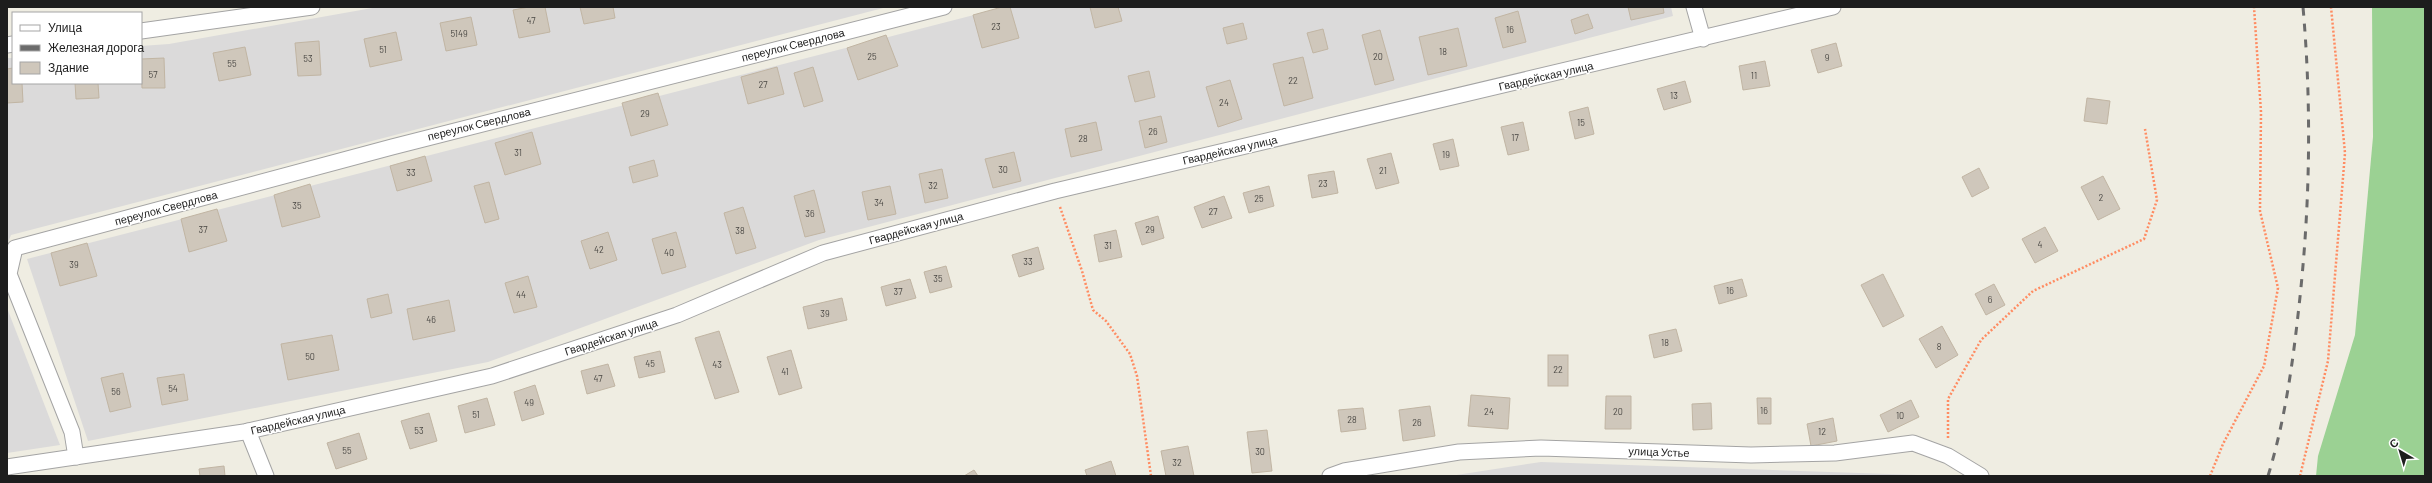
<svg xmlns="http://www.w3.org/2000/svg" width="2432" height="483" font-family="Barlow,sans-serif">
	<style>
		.residential { fill: #dbdada }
		.forest { fill: #9bd193 }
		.building { fill: #cfc7bb; stroke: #c1b5a3 }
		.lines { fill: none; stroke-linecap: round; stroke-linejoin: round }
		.minor-casing { stroke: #a4a4a4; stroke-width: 17 }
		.path { stroke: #ff8c62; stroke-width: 2.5; stroke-dasharray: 2 2; stroke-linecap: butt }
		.minor { stroke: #fff; stroke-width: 15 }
		.rail { stroke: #6b6b6b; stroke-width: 3; stroke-dasharray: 8 8; stroke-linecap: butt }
		.labels { text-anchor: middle; stroke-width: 3; stroke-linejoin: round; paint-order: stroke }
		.number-label { font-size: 9px; fill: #4a4844 }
		.street-label { font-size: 11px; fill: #1d1d1d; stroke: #fff }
	</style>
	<rect width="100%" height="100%" fill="#efede2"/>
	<g class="residential">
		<path d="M378,7H887L11,235L7,245V58H13V83H141V46L169,44Z"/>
		<path d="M1005,7H1671L1673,16L819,240L488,362L88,441L27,259Z"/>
		<path d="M7,308L60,445L7,453Z"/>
		<path d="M1541,462L1947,476H1450Z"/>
	</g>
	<path class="forest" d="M2372,7H2425V476H2316L2318,456L2355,335L2373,137Z"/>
	<g class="building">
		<path d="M529,7H545L550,32L519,38L513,10Z"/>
		<path d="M580,7H613L615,18L584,24Z"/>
		<path d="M1002,7H1010L1019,38L982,48L973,15Z"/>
		<path d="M1090,7H1118L1122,21L1095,28Z"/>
		<path d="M1628,7H1663L1664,13L1631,20Z"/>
		<path d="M1518,11L1526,42L1503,48L1495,18Z"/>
		<path d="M1588,14L1593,28L1575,34L1571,20Z"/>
		<path d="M471,17L477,45L446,51L440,23Z"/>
		<path d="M1243,23L1247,39L1227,44L1223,28Z"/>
		<path d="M1458,28L1467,66L1428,75L1419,37Z"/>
		<path d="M1323,29L1328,49L1313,53L1307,33Z"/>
		<path d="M1380,30L1394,80L1375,85L1362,35Z"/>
		<path d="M396,32L402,60L370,67L364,39Z"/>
		<path d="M886,35L898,66L858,80L847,48Z"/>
		<path d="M319,41L321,75L298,76L295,43Z"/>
		<path d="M1836,43L1842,66L1818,73L1811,50Z"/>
		<path d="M245,47L251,75L219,81L213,53Z"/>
		<path d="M1303,57L1313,98L1284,106L1273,64Z"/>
		<path d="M164,58L165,88H142L141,59Z"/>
		<path d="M1765,61L1770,86L1743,90L1739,66Z"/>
		<path d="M777,67L784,94L748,104L741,77Z"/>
		<path d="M813,67L823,101L804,107L794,73Z"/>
		<path d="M13,68V83H22L23,102L7,103V69Z"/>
		<path d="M1149,71L1155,97L1135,102L1128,76Z"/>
		<path d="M1230,80L1242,119L1218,127L1206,87Z"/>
		<path d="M1685,81L1691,102L1664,110L1657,89Z"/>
		<path d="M75,83H98L99,98L76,99Z"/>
		<path d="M658,93L668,125L631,136L622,103Z"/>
		<path d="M2087,98L2110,101L2107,124L2084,121Z"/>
		<path d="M1588,107L1594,134L1575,139L1569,112Z"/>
		<path d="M1161,116L1167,142L1145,148L1139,121Z"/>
		<path d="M1096,122L1102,150L1071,157L1065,129Z"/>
		<path d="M1523,122L1529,150L1508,155L1501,127Z"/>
		<path d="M532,132L541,164L505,175L495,143Z"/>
		<path d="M1453,139L1459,166L1440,170L1433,144Z"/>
		<path d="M1014,152L1021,181L993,188L985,159Z"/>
		<path d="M1391,153L1399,183L1376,189L1367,159Z"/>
		<path d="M425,156L432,181L397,191L390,166Z"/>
		<path d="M654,160L658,176L633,183L629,167Z"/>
		<path d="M1979,168L1989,188L1972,197L1962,177Z"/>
		<path d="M942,169L948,198L925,203L919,174Z"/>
		<path d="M1334,171L1338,193L1312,198L1308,175Z"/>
		<path d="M2103,176L2120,209L2098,220L2081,187Z"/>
		<path d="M489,182L499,219L485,223L474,186Z"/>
		<path d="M310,184L320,217L282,227L274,195Z"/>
		<path d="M890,186L896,214L868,220L862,192Z"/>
		<path d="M1269,186L1274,206L1249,213L1243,193Z"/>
		<path d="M814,190L825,232L805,237L794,196Z"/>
		<path d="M1224,196L1232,218L1202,228L1194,207Z"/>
		<path d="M743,207L756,248L736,254L724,213Z"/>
		<path d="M217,209L227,241L189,252L181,219Z"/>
		<path d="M1158,216L1164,238L1142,245L1135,223Z"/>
		<path d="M2045,227L2058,251L2035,263L2022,239Z"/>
		<path d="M1116,230L1122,257L1099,262L1094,235Z"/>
		<path d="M608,232L617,260L590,269L581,241Z"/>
		<path d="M676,232L686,267L662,274L652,239Z"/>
		<path d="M87,243L97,276L60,286L51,253Z"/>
		<path d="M1038,247L1044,269L1019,277L1012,255Z"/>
		<path d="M946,266L952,287L930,293L924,272Z"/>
		<path d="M1883,274L1904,316L1883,327L1861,285Z"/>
		<path d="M528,276L537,307L514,313L505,283Z"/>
		<path d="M910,279L916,298L886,306L881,287Z"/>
		<path d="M1742,279L1747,296L1719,304L1714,286Z"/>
		<path d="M1994,284L2005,305L1986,315L1975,294Z"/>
		<path d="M388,294L392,313L371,318L367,299Z"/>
		<path d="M842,298L847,320L808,329L803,307Z"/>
		<path d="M449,300L455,331L413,340L407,309Z"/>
		<path d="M1942,326L1958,355L1936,368L1919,339Z"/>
		<path d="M1676,329L1682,351L1654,358L1649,335Z"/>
		<path d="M719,331L739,392L715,399L695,338Z"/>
		<path d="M332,335L339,370L288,380L281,344Z"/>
		<path d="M791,350L802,388L779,395L767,357Z"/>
		<path d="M660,351L665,372L639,378L634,357Z"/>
		<rect x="1548" y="355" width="20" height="31"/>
		<path d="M608,364L615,386L587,394L581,371Z"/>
		<path d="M123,373L131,407L110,412L101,378Z"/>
		<path d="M184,374L188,400L162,405L157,378Z"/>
		<path d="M535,385L544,414L522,421L514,392Z"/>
		<path d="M1471,395L1510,398L1508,429L1468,426Z"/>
		<path d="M1606,396H1631V429H1605Z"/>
		<path d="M487,398L495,425L465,433L458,406Z"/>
		<path d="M1757,398H1771V424H1758Z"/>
		<path d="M1911,400L1919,417L1888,432L1880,415Z"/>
		<path d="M1711,403L1712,429L1693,430L1692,404Z"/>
		<path d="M1430,406L1435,436L1403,441L1399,410Z"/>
		<path d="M1363,408L1366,429L1341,432L1338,410Z"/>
		<path d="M429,413L437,441L410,449L401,421Z"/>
		<path d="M1833,418L1837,441L1811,446L1807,424Z"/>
		<path d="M1267,430L1272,471L1252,473L1247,432Z"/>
		<path d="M359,433L367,459L336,469L327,443Z"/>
		<path d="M1188,446L1194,476H1166L1161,451Z"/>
		<path d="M1111,461L1116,476H1087L1085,470Z"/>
		<path d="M224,466L225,476H200L199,469Z"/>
		<path d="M974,470L978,476H964Z"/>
	</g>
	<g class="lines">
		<g class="minor-casing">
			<g id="minor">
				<path d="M1694,7L1703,39"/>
				<path d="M141,31L312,7"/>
				<path d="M7,45L13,44"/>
				<path d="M248,431L266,476"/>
				<path d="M76,457L72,432L9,274L15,248L392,147L944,7"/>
				<path d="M7,467L244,432L492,376L677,315L823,253L1055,191L1833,7"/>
				<path d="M1330,476L1344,471L1459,452L1541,448L1751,455L1835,453L1913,443L1948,456L1981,476"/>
			</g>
		</g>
		<g class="path">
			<path d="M1060,207L1082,271L1093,310L1106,321L1130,354L1137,376L1151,476"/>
			<path d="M1948,438V399L1981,340L2033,291L2144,239L2157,200L2145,129"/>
			<path d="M2210,476L2223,444L2264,366L2278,288L2260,211L2261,112L2254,7"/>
			<path d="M2300,476L2328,361L2345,153L2331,7"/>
		</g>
		<use href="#minor" class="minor"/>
		<path class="rail" d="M2268,476C2284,424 2292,369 2298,315C2310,212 2312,110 2303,7"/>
	</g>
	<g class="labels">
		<g class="number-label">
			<text x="531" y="24">47</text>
			<text x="996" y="30">23</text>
			<text x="1510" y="33">16</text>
			<text x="459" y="37">5149</text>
			<text x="383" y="53">51</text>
			<text x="1443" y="55">18</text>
			<text x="872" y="60">25</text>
			<text x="1378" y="60">20</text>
			<text x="1827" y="61">9</text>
			<text x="308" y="62">53</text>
			<text x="232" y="67">55</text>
			<text x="153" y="78">57</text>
			<text x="1754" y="79">11</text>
			<text x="1293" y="84">22</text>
			<text x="763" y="88">27</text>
			<text x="1674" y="99">13</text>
			<text x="1224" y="106">24</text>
			<text x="645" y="117">29</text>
			<text x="1581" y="126">15</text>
			<text x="1153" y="135">26</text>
			<text x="1515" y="141">17</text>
			<text x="1083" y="142">28</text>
			<text x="518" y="156">31</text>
			<text x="1446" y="158">19</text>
			<text x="1003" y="173">30</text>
			<text x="1383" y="174">21</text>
			<text x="411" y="176">33</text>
			<text x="1323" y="187">23</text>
			<text x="933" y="189">32</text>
			<text x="2101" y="201">2</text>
			<text x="1259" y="202">25</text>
			<text x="879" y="206">34</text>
			<text x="297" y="209">35</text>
			<text x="1213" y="215">27</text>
			<text x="810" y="217">36</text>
			<text x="203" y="233">37</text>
			<text x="1150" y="233">29</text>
			<text x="740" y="234">38</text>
			<text x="2040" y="248">4</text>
			<text x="1108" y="249">31</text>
			<text x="599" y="253">42</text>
			<text x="669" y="256">40</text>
			<text x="1028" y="265">33</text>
			<text x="74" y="268">39</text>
			<text x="938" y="282">35</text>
			<text x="1730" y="294">16</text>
			<text x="898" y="295">37</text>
			<text x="521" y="298">44</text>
			<text x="1990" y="303">6</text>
			<text x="825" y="317">39</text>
			<text x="431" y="323">46</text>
			<text x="1665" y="346">18</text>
			<text x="1939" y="350">8</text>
			<text x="310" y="360">50</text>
			<text x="650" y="367">45</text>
			<text x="717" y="368">43</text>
			<text x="1558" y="373">22</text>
			<text x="785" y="375">41</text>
			<text x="598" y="382">47</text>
			<text x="173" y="392">54</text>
			<text x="116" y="395">56</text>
			<text x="529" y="406">49</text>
			<text x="1764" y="414">16</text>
			<text x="1489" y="415">24</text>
			<text x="1618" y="415">20</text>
			<text x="476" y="418">51</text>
			<text x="1900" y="419">10</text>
			<text x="1352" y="423">28</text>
			<text x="1417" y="426">26</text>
			<text x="419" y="434">53</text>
			<text x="1822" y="435">12</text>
			<text x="347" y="454">55</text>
			<text x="1260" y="455">30</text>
			<text x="1177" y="466">32</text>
		</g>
		<g class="street-label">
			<text transform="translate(793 45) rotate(-14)" y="4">переулок Свердлова</text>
			<text transform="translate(1546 76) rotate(-13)" y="4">Гвардейская улица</text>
			<text transform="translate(479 124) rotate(-14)" y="4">переулок Свердлова</text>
			<text transform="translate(1230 150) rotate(-13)" y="4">Гвардейская улица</text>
			<text transform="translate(166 208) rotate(-15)" y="4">переулок Свердлова</text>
			<text transform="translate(916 228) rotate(-15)" y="4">Гвардейская улица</text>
			<text transform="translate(611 337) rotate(-18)" y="4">Гвардейская улица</text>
			<text transform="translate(298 420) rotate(-13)" y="4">Гвардейская улица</text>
			<text transform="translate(1659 452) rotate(2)" y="4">улица Устье</text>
		</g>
	</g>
	<rect width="2432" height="483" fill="none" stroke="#1d1d1d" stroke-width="16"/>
	<rect x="12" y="12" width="130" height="72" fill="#ffffff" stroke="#a5a5a5"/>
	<rect x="20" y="25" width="20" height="6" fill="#ffffff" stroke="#a5a5a5"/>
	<text x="48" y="32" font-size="12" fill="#1d1d1d">Улица</text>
	<rect x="20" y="45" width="20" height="6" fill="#6b6b6b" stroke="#a5a5a5"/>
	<text x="48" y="52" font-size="12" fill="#1d1d1d">Железная дорога</text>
	<rect x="20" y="62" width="20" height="12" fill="#cfc7bb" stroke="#a5a5a5"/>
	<text x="48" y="72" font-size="12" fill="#1d1d1d">Здание</text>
	<g transform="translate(2400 451) rotate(322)" stroke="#ffffff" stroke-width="3" paint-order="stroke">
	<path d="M0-3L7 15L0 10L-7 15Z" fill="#1d1d1d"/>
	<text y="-6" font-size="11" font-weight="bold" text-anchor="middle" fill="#1d1d1d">С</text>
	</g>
</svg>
